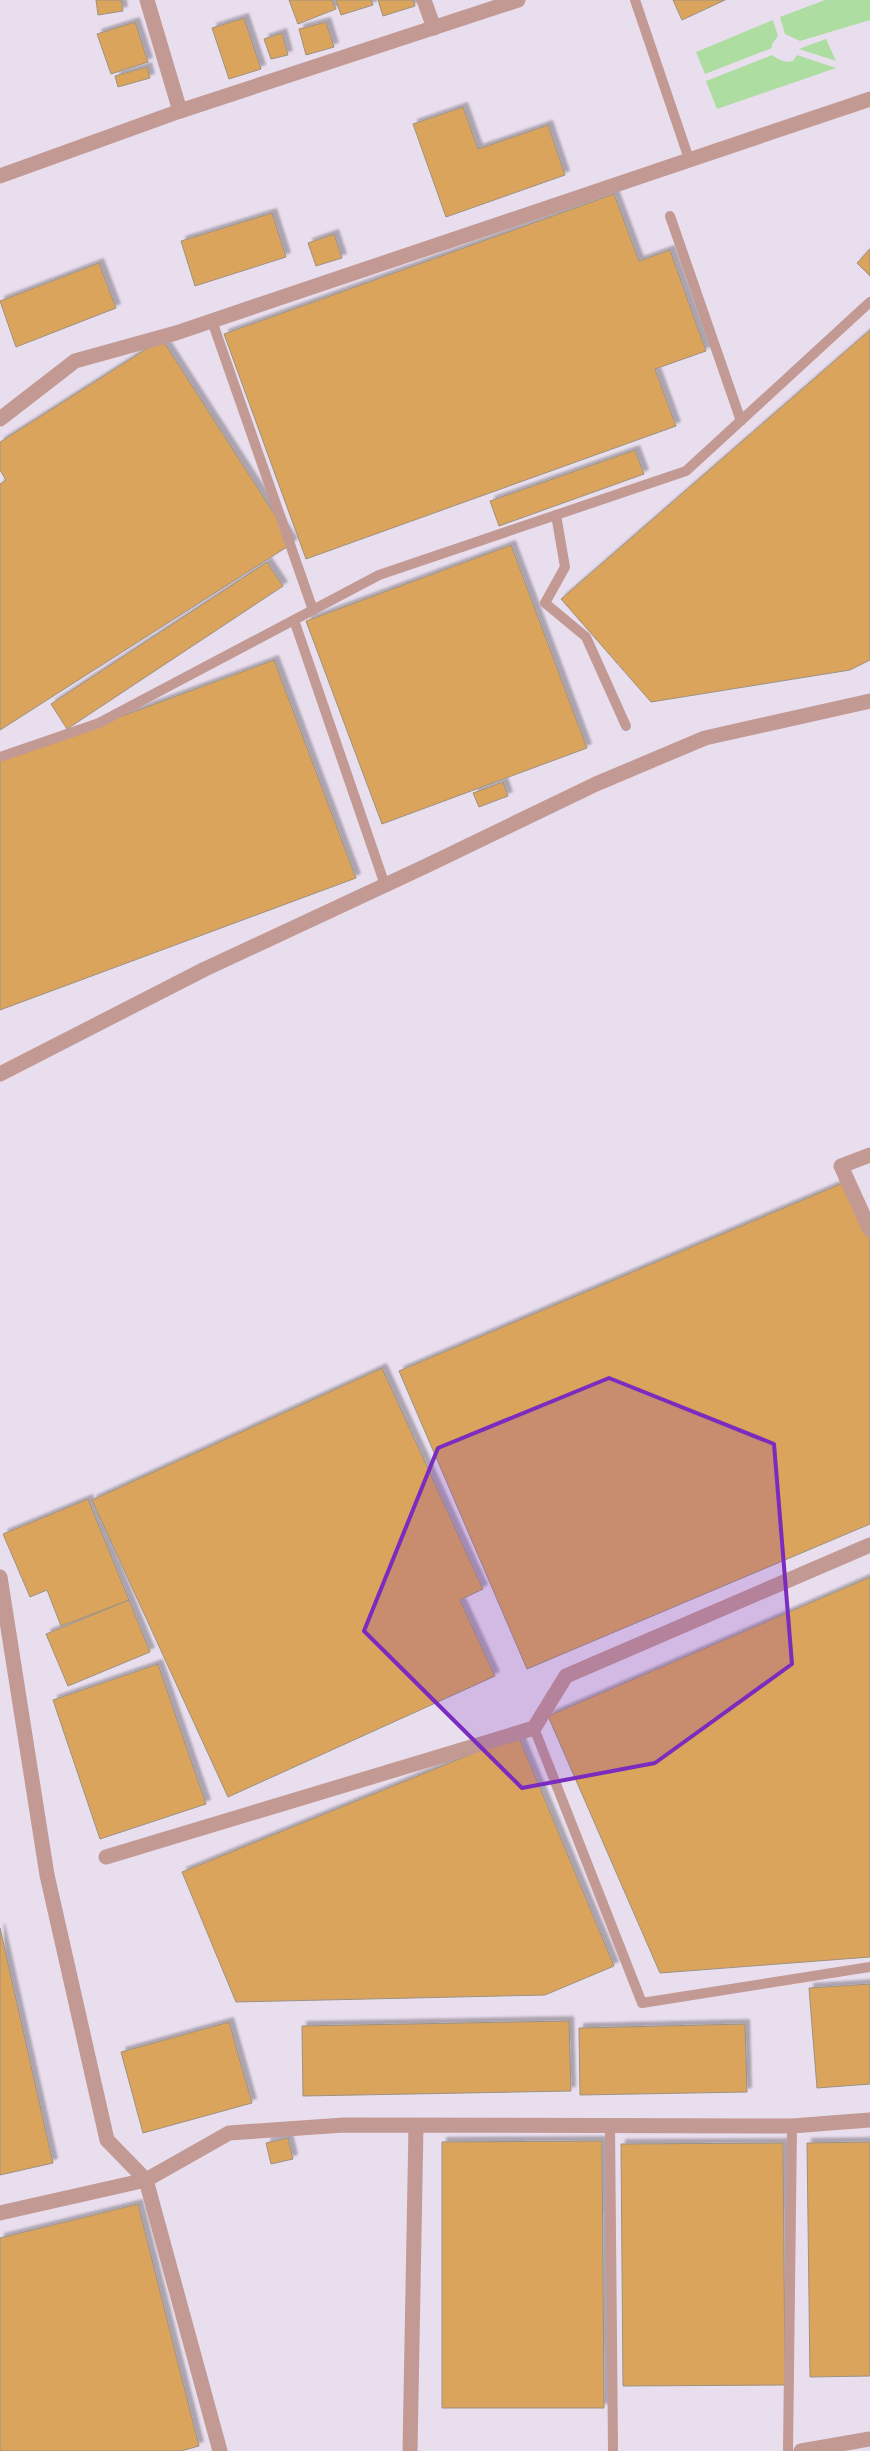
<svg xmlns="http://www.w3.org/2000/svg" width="870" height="2451" font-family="'Asap Condensed',sans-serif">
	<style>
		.green { fill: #addda1 }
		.building { fill: #dba45c; stroke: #9c9183; filter: url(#shadow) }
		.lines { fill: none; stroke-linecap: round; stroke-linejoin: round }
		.service { stroke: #c29993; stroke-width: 10 }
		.minor { stroke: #c29993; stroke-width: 15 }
		.tertiary { stroke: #c29993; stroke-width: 15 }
		.marked { fill: #7b2cbf; fill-opacity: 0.2; stroke: #7b2cbf; stroke-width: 4; stroke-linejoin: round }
	</style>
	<defs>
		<filter id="shadow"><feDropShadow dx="4.5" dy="-4.5" stdDeviation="1" flood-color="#0004"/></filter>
	</defs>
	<rect width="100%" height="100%" fill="#e9deee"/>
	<g class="green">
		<path d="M825,0H870V20L800,41L785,34L780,17Z"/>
		<path d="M773,20L778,36L772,44V48L705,74L696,52Z"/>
		<path d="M826,39L836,61L799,49Z"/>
		<path d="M772,55C779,60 784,63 793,61L797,55L836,68L717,109L706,81Z"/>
	</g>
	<g class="building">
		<path d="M96,0H121L123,11L98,15Z"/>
		<path d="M289,0H332L336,9L298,24Z"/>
		<path d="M336,0H371L373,5L341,15Z"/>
		<path d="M378,0H413L415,6L383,16Z"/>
		<path d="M673,0H725L682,20Z"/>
		<path d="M244,18L261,69L229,79L212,28Z"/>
		<path d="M135,22L148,62L111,74L97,34Z"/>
		<path d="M326,22L334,47L306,55L299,29Z"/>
		<path d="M282,33L288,55L271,59L264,39Z"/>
		<path d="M147,67L150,78L118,87L115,76Z"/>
		<path d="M463,107L478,149L548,125L565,175L446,217L413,124Z"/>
		<path d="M614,194L639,261L670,250L706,351L655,369L676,426L306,559L224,334Z"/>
		<path d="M272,213L286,257L195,286L181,241Z"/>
		<path d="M334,234L342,258L316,266L308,243Z"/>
		<path d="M870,249V276L857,263Z"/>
		<path d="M99,263L116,308L16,347L0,301Z"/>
		<path d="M870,330V660L850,670L651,702L561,599Z"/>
		<path d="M162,339L293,543L0,730V484L6,480L0,470V442Z"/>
		<path d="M635,450L644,474L499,526L490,501Z"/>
		<path d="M511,545L587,748L382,824L306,621Z"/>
		<path d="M267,562L283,586L67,729L51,704Z"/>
		<path d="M274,660L356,878L0,1010V761Z"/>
		<path d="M503,782L508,796L479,807L473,793Z"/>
		<path d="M845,1182L870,1239V1524L527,1669L399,1371Z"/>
		<path d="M382,1368L483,1589L460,1600L495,1676L228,1797L92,1500Z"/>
		<path d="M88,1499L129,1600L61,1626L47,1590L30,1597L3,1534Z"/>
		<path d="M870,1577V1957L660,1973L548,1716Z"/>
		<path d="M129,1600L150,1652L68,1686L46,1634Z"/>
		<path d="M158,1664L206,1804L100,1839L53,1700Z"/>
		<path d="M518,1735L614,1966L545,1995L236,2002L182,1872Z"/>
		<path d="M0,1928L53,2163L0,2175Z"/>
		<path d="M870,1984V2084L817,2088L809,1988Z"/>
		<path d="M569,2021L571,2091L303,2096L302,2026Z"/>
		<path d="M229,2022L252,2103L143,2133L121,2052Z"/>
		<path d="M745,2024L747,2092L580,2095L579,2028Z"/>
		<path d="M288,2138L293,2159L271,2164L266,2143Z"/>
		<path d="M602,2141L604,2408H442V2142Z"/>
		<path d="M870,2142V2376L810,2377L807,2143Z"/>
		<path d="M783,2143L785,2385L623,2386L621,2144Z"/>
		<path d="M138,2204L199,2446L181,2451H0V2238Z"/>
	</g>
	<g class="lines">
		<g class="service">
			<path d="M635,0L689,159"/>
			<path d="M670,216L741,421"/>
			<path d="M212,321L313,610"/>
			<path d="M556,515L565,567L545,603L586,637L626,726"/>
			<path d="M294,620L385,885"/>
			<path d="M0,757L99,723L379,575L686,471L870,302"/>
			<path d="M534,1728L642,2003L870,1967"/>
			<path d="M610,2125L613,2451"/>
			<path d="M788,2451L792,2126"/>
		</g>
		<g class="minor">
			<path d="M147,0L180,111"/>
			<path d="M424,0L434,28"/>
			<path d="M0,419L75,361L176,333L870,99"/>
			<path d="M0,1074L205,969L426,866L596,784L705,738L870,701"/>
			<path d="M870,1155L841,1166L870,1230"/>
			<path d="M0,1577L47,1875L107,2140L146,2180"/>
			<path d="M106,1857L534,1728L566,1676L870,1545"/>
			<path d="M0,2213L146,2180"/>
			<path d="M220,2451L146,2180L229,2133L344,2125L792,2126L870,2120"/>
			<path d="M410,2451L416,2126"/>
			<path d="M801,2451L870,2439"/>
		</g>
		<path class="tertiary" d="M0,176L180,111L518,0"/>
	</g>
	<path class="marked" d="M609,1378L774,1444L792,1664L655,1763L522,1788L364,1631L438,1448Z"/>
</svg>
